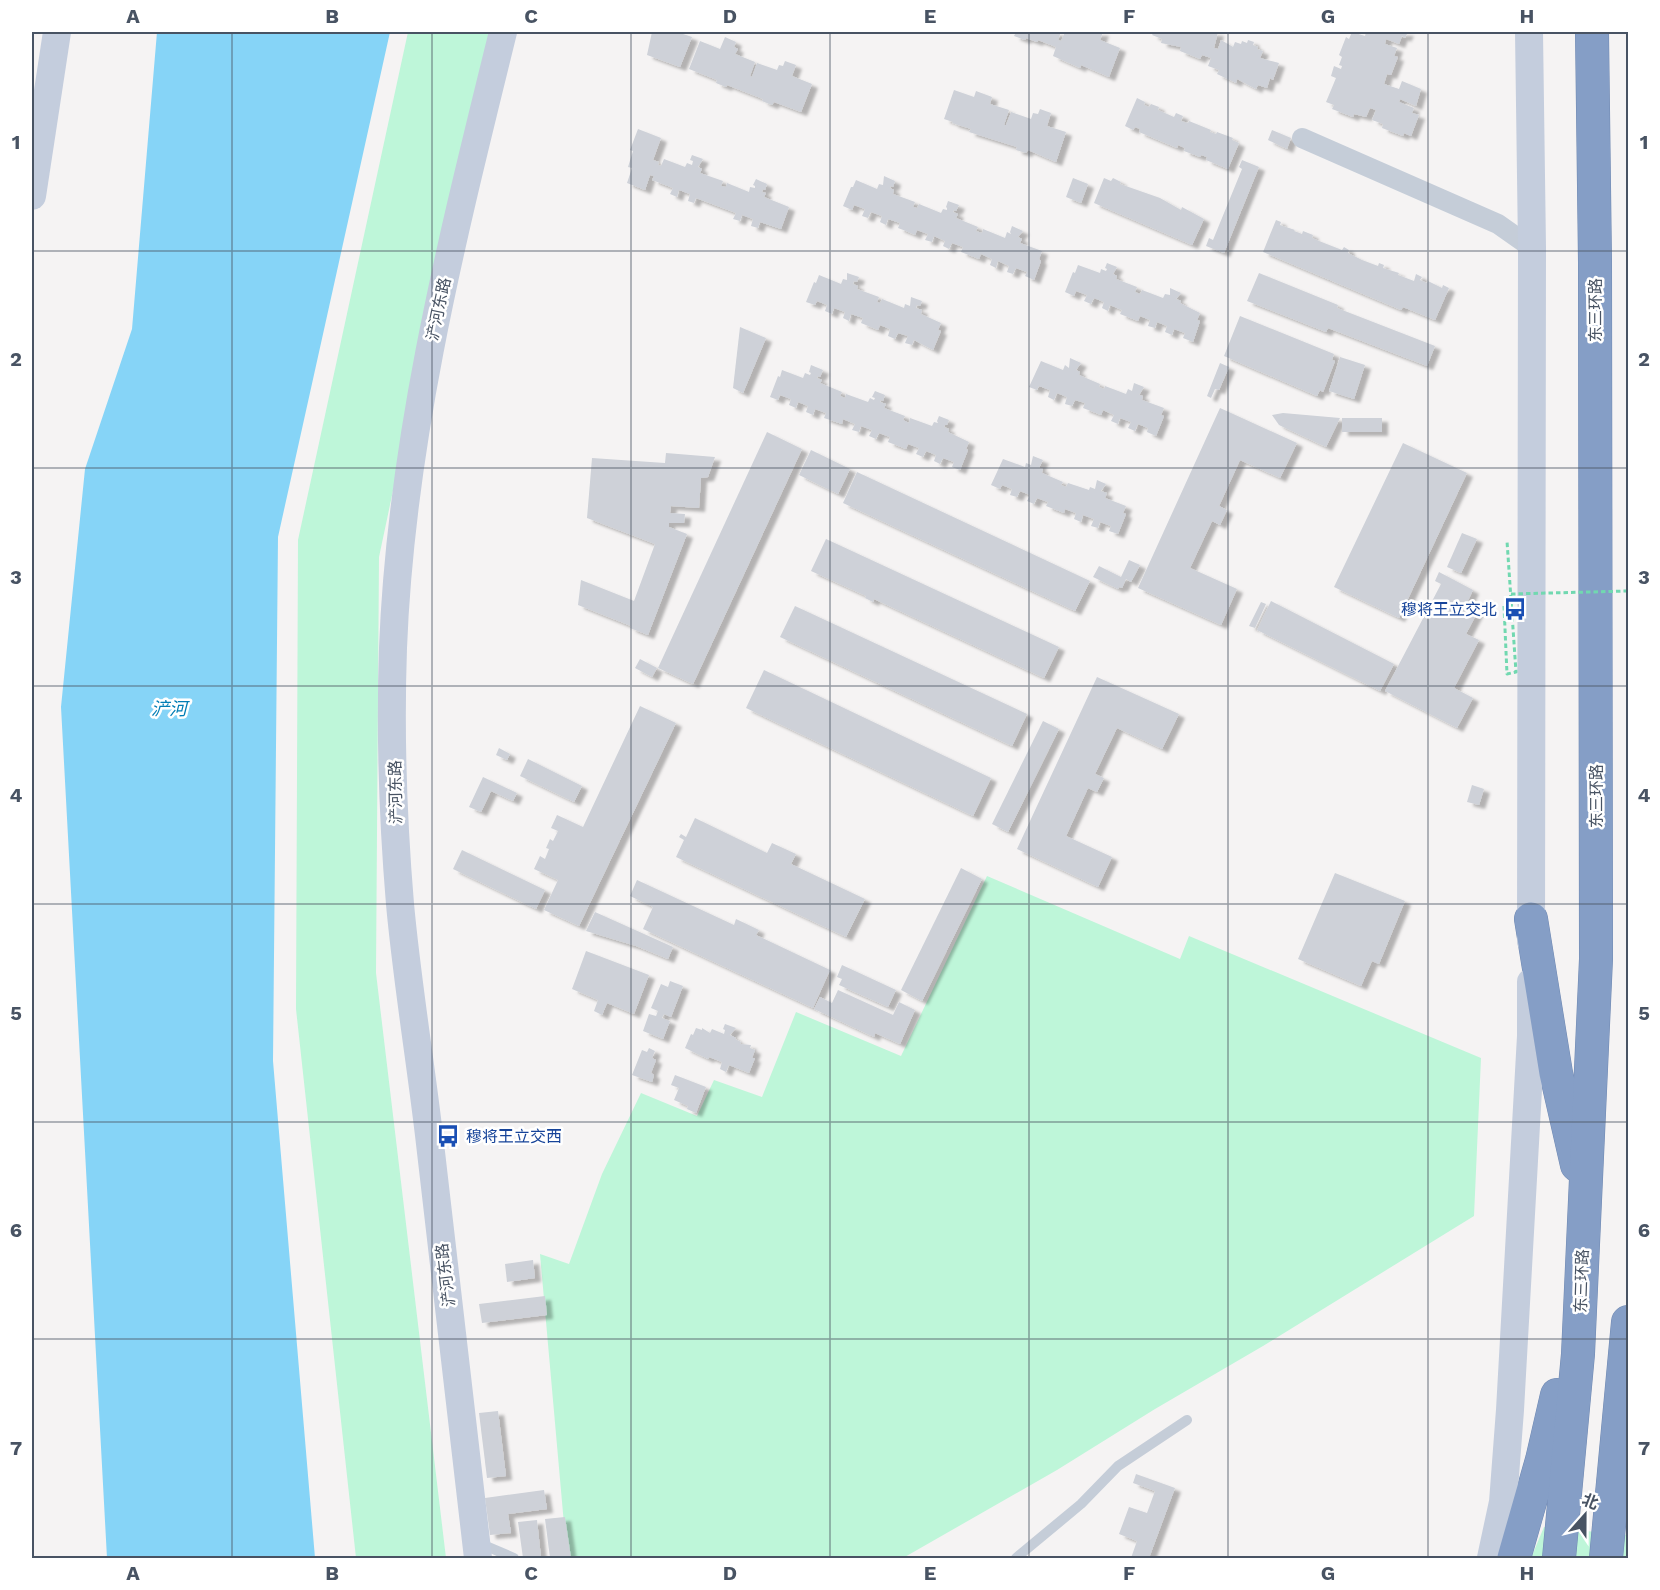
<svg xmlns="http://www.w3.org/2000/svg" width="1660" height="1590" font-family="'Work Sans','Noto Sans SC',sans-serif">
	<style>
		.green { fill: #bef6d9 }
		.water { fill: #86d4f7 }
		.building { fill: #ced1d8; filter: url(#shadow) }
		.lines { fill: none; stroke-linecap: round; stroke-linejoin: round }
		.highway-casing { stroke: #7089b2; stroke-width: 34 }
		.lane { stroke: #c5cdd8; stroke-width: 10 }
		.street { stroke: #c5cdd8; stroke-width: 20 }
		.secondary { stroke: #c4cddd; stroke-width: 28 }
		.highway { stroke: #859ec6; stroke-width: 33 }
		.path-bridge { stroke: #71d8b0; stroke-width: 3; stroke-dasharray: 4.5 3; stroke-linecap: butt }
		.grid { fill: none; stroke: #485363; stroke-width: 1.5; stroke-opacity: 0.55 }
		.labels { text-anchor: middle; stroke-width: 5; stroke-linejoin: round; paint-order: stroke }
		.street-label { font-size: 16px; fill: #485363; stroke: #fff }
		.transit-label { font-size: 16px; fill: #164399; stroke: #fff; text-anchor: end }
		.water-label { font-size: 18px; font-style: italic; fill: #017db5; stroke: #fff }
		.neatline { fill: none; stroke: #485363; stroke-width: 2 }
		.grid-label { font-size: 20px; text-anchor: middle; font-weight: bold; fill: #485363 }
	</style>
	<defs>
		<filter id="shadow"><feDropShadow dx="6" dy="4" stdDeviation="1.5" flood-color="#0004"/></filter>
	</defs>
	<rect width="100%" height="100%" fill="#f5f3f3"/>
	<g class="green">
		<path d="M408,32H490L379,557L376,973L446,1558H356L296,1009L298,540Z"/>
		<path d="M987,876L1180,959L1189,936L1481,1058L1474,1216L1263,1346L1155,1409L1057,1470L903,1558H567L540,1254L569,1264L602,1174L641,1093L697,1116L714,1080L762,1097L796,1012L901,1056Z"/>
		<path d="M1544,1527L1628,1535V1558H1531Z"/>
	</g>
	<path class="water" d="M157,32H390L278,537L273,1061L315,1558H107L61,707L85,469L132,329Z"/>
	<g class="building">
		<path d="M652,32H677L692,37L680,67L647,55Z"/>
		<path d="M1016,32H1061L1058,40L1061,41L1065,32H1078L1084,34L1085,32H1103L1100,40L1120,48L1109,77L1081,65L1080,68L1053,56L1056,47L1038,40L1037,42L1026,38L1025,40L1014,36Z"/>
		<path d="M1154,32H1218L1214,48L1218,49L1221,40L1233,47L1235,42L1241,44L1242,41L1247,43L1248,40L1254,42L1253,45L1258,47L1257,49L1263,51L1260,58L1279,63L1273,80L1270,78L1267,88L1258,85L1256,89L1237,79L1236,83L1217,74L1219,70L1208,66L1211,58L1202,55L1200,59L1180,51L1181,47L1161,43L1162,39L1152,35Z"/>
		<path d="M1352,32L1365,36L1366,32H1408L1405,38L1402,36L1399,44L1386,39L1385,44L1397,48L1394,56L1398,57L1391,75L1387,74L1384,84L1399,89L1402,81L1421,89L1416,106L1400,99L1399,102L1414,108L1412,113L1419,115L1411,136L1404,133L1403,136L1382,128L1383,124L1372,120L1376,110L1370,108L1366,117L1354,114L1353,117L1332,109L1334,105L1326,102L1336,78L1331,76L1334,66L1341,69L1342,66L1339,65L1342,57L1339,55L1346,37L1349,39Z"/>
		<path d="M725,37L736,42L734,47L738,49L735,54L755,62L750,76L752,77L757,63L777,70L779,65L783,66L785,61L796,65L792,76L812,84L801,112L774,102L772,105L762,101L763,99L727,85L726,87L716,83L717,80L689,69L700,41L720,49Z"/>
		<path d="M954,90L974,97L976,91L992,97L990,104L1009,110L1004,125H1006L1011,112L1031,119L1033,113L1038,114L1040,109L1051,113L1047,126L1066,132L1056,162L1028,150L1026,153L1016,150L1017,147L969,132L971,129L952,123L953,122L944,119Z"/>
		<path d="M1137,98L1145,102L1144,105L1149,107L1151,104L1159,107L1158,110L1174,117L1176,113L1183,116L1181,121L1188,123L1189,121L1211,130L1210,132L1216,134L1217,132L1233,138L1232,140L1239,143L1228,169L1206,160L1207,157L1201,155L1200,157L1184,151L1185,148L1178,145L1177,148L1139,132L1140,129L1135,127L1133,130L1125,126Z"/>
		<path d="M638,129L661,138L653,160L659,162L658,165L661,166L664,159L685,167L687,163L692,165L693,161L690,160L692,155L703,159L698,167L702,169L700,173L723,181L721,186L726,187L727,183L749,192L750,187L755,188V186L753,185L756,179L767,184L765,190L763,189L762,192L766,193L764,197L789,207L781,229L760,222L758,228L751,226L753,219L742,215L740,221L733,219L736,213L696,198L694,203L688,201L690,194L679,190L677,197L670,194L673,188L652,180L654,176L650,175L645,190L627,183L632,168L628,167L633,151L630,150Z"/>
		<path d="M1272,130L1291,138L1287,149L1268,140Z"/>
		<path d="M1242,160L1259,167L1224,253L1206,246L1209,238L1213,240L1242,169L1239,167Z"/>
		<path d="M884,176L895,181L893,187L891,186L890,188L894,190L893,194L915,202L913,207L917,208L919,204L941,213L943,209L947,210V208L946,207L948,201L959,205L956,211L954,210L953,212L958,214L956,218L978,227L976,231L982,233L983,229L1005,238L1007,232L1011,234L1010,232L1012,226L1023,231L1018,237L1022,239L1020,243L1042,251L1039,259L1041,261L1034,280L1025,276L1027,272L1016,268L1013,274L1007,272L1009,266L998,261L996,268L990,265L992,259L981,254L979,259L961,252L963,247L952,243L949,249L943,246L945,241L934,236L932,242L925,240L928,234L917,230L915,235L906,231L898,228L900,223L888,219L886,225L880,222L882,216L871,212L868,218L862,216L865,209L854,205L852,210L843,206L851,187H853L856,180L877,189L879,184L883,185Z"/>
		<path d="M1073,178L1088,184L1081,203L1066,197Z"/>
		<path d="M1104,178L1111,181L1113,178L1121,182L1120,184L1160,198L1181,210L1182,207L1204,219L1192,245L1094,203Z"/>
		<path d="M1276,220L1281,222L1280,225L1295,230L1294,231L1302,234L1303,231L1313,235L1312,238L1319,241L1342,250L1344,247L1349,250L1348,253L1362,260L1378,266L1379,263L1384,265L1383,268L1399,273L1398,275L1414,281L1416,274L1422,277L1420,280L1427,283L1428,281L1442,288L1443,285L1449,288L1435,320L1403,307L1401,310L1263,252Z"/>
		<path d="M1107,263L1117,267L1113,274L1117,276L1116,279L1137,287L1135,292L1140,294L1142,290L1163,298L1165,294L1170,295V288L1181,293L1176,299L1181,301L1180,303L1200,313L1197,320L1200,321L1193,342L1183,338L1185,333L1174,329L1172,335L1165,332L1167,326L1157,322L1155,328L1148,326L1150,320L1140,316L1138,321L1120,314L1122,310L1110,305L1108,311L1102,308L1104,302L1094,298L1091,304L1084,301L1087,295L1076,291L1074,296L1065,292L1073,272L1075,273L1078,265L1100,273L1101,269L1106,271L1107,269L1105,268Z"/>
		<path d="M847,273L859,277L857,282L854,281L853,284L858,286L857,289L879,297L877,302L880,303L882,299L904,308L905,304L910,306L911,297L922,301L920,306L917,305L916,308L922,310L921,314L941,323L938,330L941,331L933,350L914,340L912,345L905,343L908,336L898,333L895,339L888,336L890,329L880,325L878,330L861,323L863,318L851,314L849,321L843,318L845,312L834,308L832,314L825,311L827,305L817,301L815,305L806,302L814,282L816,283L819,275L841,284L843,279L847,280Z"/>
		<path d="M1259,273L1338,305L1337,308L1435,346L1427,366L1328,328L1326,332L1247,301Z"/>
		<path d="M1240,316L1334,354L1332,360L1335,361L1323,392L1320,390L1317,396L1224,356Z"/>
		<path d="M740,327L766,338L743,393L733,388Z"/>
		<path d="M1340,357L1365,365L1354,399L1329,391Z"/>
		<path d="M1070,358L1081,363L1076,370L1080,372L1079,375L1100,384L1099,387L1104,389L1105,386L1126,394L1128,389L1132,391L1134,383L1144,387L1139,395L1143,396L1142,400L1164,408L1161,415L1164,416L1156,436L1147,432L1148,428L1138,424L1135,431L1128,428L1131,422L1120,418L1118,424L1111,421L1114,415L1103,410L1101,415L1083,408L1085,403L1075,400L1072,406L1065,404L1067,397L1057,393L1054,400L1048,397L1050,390L1039,386L1037,390L1029,387L1041,361L1063,370L1065,365L1069,368Z"/>
		<path d="M1220,363L1229,367L1219,390L1215,389L1211,398L1207,396Z"/>
		<path d="M811,365L823,370L820,377L818,376L817,378L822,380L820,383L842,392L840,396L845,398L846,394L868,402L870,398L874,400L875,398L872,397L875,391L885,395L883,401L881,400L880,402L886,404L884,408L905,416L903,420L909,423L910,418L932,426L934,422L938,423L937,421L939,416L949,420L947,425H945L944,427L949,429L948,432L969,442L966,449L968,450L960,470L952,467L954,462L943,458L940,464L934,461L936,455L926,451L923,457L916,454L919,448L908,444L906,449L888,442L890,437L879,433L876,439L869,436L872,430L861,426L859,432L852,430L855,424L843,419L842,424L824,418L826,413L815,409L813,415L806,412L808,406L798,402L796,408L789,405L791,399L780,395L778,400L770,397L778,376L780,377L782,370L803,378L805,373L810,375L811,373L809,372Z"/>
		<path d="M1220,408L1297,443L1280,478L1240,460L1219,506L1227,510L1220,525L1212,521L1190,568L1237,589L1221,625L1138,588Z"/>
		<path d="M1283,413L1340,418L1326,447L1279,425L1272,415Z"/>
		<rect x="1342" y="418" width="40" height="14"/>
		<path d="M767,432L802,449L693,684L658,668Z"/>
		<path d="M1403,443L1467,473L1399,618L1334,587Z"/>
		<path d="M811,450L850,469L838,494L799,475Z"/>
		<path d="M666,453L715,457L708,477L701,478L699,508L671,506L670,513L685,514L684,523H669V527L687,534L648,635L630,628L631,626L578,605L581,580L634,601L655,544L587,518L592,458L665,463Z"/>
		<path d="M1033,456L1043,460L1039,468L1043,469L1042,473L1063,482L1061,485L1066,487L1068,483L1089,490L1090,487L1095,489L1097,480L1106,484L1101,491L1107,493L1105,498L1126,506L1123,513L1126,514L1118,534L1109,531L1111,526L1100,522L1098,528L1091,526L1094,519L1083,515L1081,522L1074,519L1076,513L1065,509L1064,513L1046,506L1048,502L1037,498L1034,504L1027,501L1030,495L1020,491L1017,497L1010,495L1012,489L1002,485L1000,489L991,485L1003,459L1025,467L1026,463L1031,465Z"/>
		<path d="M857,472L1090,581L1075,611L843,503Z"/>
		<path d="M1462,533L1477,539L1461,573L1447,567Z"/>
		<path d="M826,539L1059,647L1044,678L874,599L873,602L865,598L866,596L811,571Z"/>
		<path d="M1129,560L1140,565L1131,582L1126,579L1122,588L1119,587L1118,589L1093,577L1099,566L1121,577Z"/>
		<path d="M1439,572L1473,590L1466,605L1478,611L1466,634L1479,640L1454,688L1473,698L1457,728L1385,691L1441,584L1435,581Z"/>
		<path d="M1271,601L1394,664L1380,691L1257,630Z"/>
		<path d="M1261,602L1266,604L1255,628L1249,626Z"/>
		<path d="M795,606L1027,714L1012,746L780,637Z"/>
		<path d="M640,659L657,668L652,677L635,668Z"/>
		<path d="M764,670L991,778L973,816L746,708Z"/>
		<path d="M1097,677L1179,714L1162,749L1117,728L1095,774L1104,778L1097,792L1088,788L1066,836L1112,857L1098,887L1017,849Z"/>
		<path d="M640,706L676,723L579,926L544,910L558,880L534,869L540,856L545,859L549,849L546,848L550,839L553,841L558,831L551,828L557,815L583,827Z"/>
		<path d="M1043,721L1059,729L1008,832L992,824Z"/>
		<path d="M499,748L510,754L507,760L496,755Z"/>
		<path d="M528,759L582,786L574,802L520,776Z"/>
		<path d="M483,777L517,793L513,801L491,791L481,812L469,807Z"/>
		<path d="M1472,785L1484,789L1479,805L1467,802Z"/>
		<path d="M695,818L767,853L772,843L796,854L791,864L865,899L846,937L676,857L684,840L679,837L681,834L686,837Z"/>
		<path d="M462,850L545,890L536,909L453,869Z"/>
		<path d="M961,868L982,879L922,1001L901,990Z"/>
		<path d="M1335,873L1405,901L1379,964L1372,961L1361,986L1298,959Z"/>
		<path d="M637,880L734,925L736,919L759,930L756,935L830,970L813,1008L643,929L653,907L630,896Z"/>
		<path d="M595,912L673,947L668,959L636,946L586,931Z"/>
		<path d="M586,951L649,975L634,1014L607,1003L602,1015L594,1011L598,1000L572,989Z"/>
		<path d="M842,965L896,990L888,1007L839,985L842,979L837,977Z"/>
		<path d="M670,981L683,986L671,1017L664,1014L662,1018L670,1021L663,1039L643,1031L649,1014L656,1016L658,1011L651,1008L661,984L668,987Z"/>
		<path d="M838,990L893,1015L899,1002L915,1010L900,1044L875,1033L874,1037L814,1009L820,997L832,1003Z"/>
		<path d="M725,1024L736,1028L730,1035L736,1038L735,1039L741,1042L740,1044L751,1045L750,1048L755,1050L752,1058H755L749,1073L729,1065L726,1072L720,1069L722,1062L709,1057L708,1059L685,1048L691,1034L693,1035L696,1028L702,1030V1028L710,1033L712,1029L724,1034L725,1030L723,1029Z"/>
		<path d="M649,1048L655,1051L652,1058L656,1060L651,1073L654,1075L652,1082L632,1075L642,1050L647,1052Z"/>
		<path d="M675,1075L706,1087L696,1113L687,1109L688,1106L674,1100L679,1088L671,1085Z"/>
		<path d="M533,1260L535,1278L507,1282L505,1264Z"/>
		<path d="M545,1296L547,1315L482,1323L479,1304Z"/>
		<path d="M498,1411L506,1476L487,1478L479,1413Z"/>
		<path d="M1136,1474L1175,1488L1149,1558H1131L1137,1541L1119,1534L1129,1507L1147,1513L1155,1491L1133,1483Z"/>
		<path d="M544,1490L547,1509L508,1514L511,1533L490,1535L485,1498Z"/>
		<path d="M565,1517L571,1558H550L545,1519Z"/>
		<path d="M537,1520L541,1558H523L518,1522Z"/>
	</g>
	<g class="lines">
		<g class="highway-casing">
			<g id="highway">
				<path d="M1531,919L1556,1073L1577,1165"/>
				<path d="M1514,1558L1542,1460L1557,1395"/>
				<path d="M1559,1558L1578,1354L1596,959L1595,262L1592,32"/>
				<path d="M1606,1558L1628,1322"/>
			</g>
		</g>
		<g class="lane">
			<path d="M479,1543L514,1558"/>
			<path d="M1016,1558L1081,1504L1118,1466L1187,1420"/>
		</g>
		<path class="street" d="M1302,138L1498,224L1532,248"/>
		<g class="secondary">
			<path d="M1529,32L1532,248L1531,941"/>
			<path d="M32,196L57,32"/>
			<path d="M478,1558C462,1417 446,1276 429,1135C420,1058 407,981 400,904C393,820 390,733 393,648C401,438 453,235 503,32"/>
			<path d="M1491,1558L1503,1502L1510,1410L1531,1036V982"/>
		</g>
		<use href="#highway" class="highway"/>
		<g class="path-bridge">
			<path d="M1511,594L1628,591"/>
			<path d="M1504,606L1507,674L1516,672L1507,541"/>
		</g>
	</g>
	<path class="grid" d="M232,32V1558M432,32V1558M631,32V1558M830,32V1558M1029,32V1558M1228,32V1558M1428,32V1558M32,251H1628M32,468H1628M32,686H1628M32,904H1628M32,1122H1628M32,1339H1628"/>
	<defs>
		<g id="bus-bare" transform="scale(1.8)"><path d="M-5-6H5V4H4V6H2V4H-2V6H-4V4H-5ZM-3.5-4V0h7V-4ZM-3.5 1.2v1.5H-2V1.2ZM2 1.2v1.5H3.5V1.2Z" fill="#1a4fb4" stroke="#fff" stroke-width="2.5" paint-order="stroke"/></g>
	</defs>
	<g fill-rule="evenodd">
		<use href="#bus-bare" x="1515" y="609"/>
		<use href="#bus-bare" x="448" y="1136"/>
	</g>
	<g class="labels">
		<g class="street-label">
			<text transform="translate(438 309) rotate(-78)" y="6">浐河东路</text>
			<text transform="translate(1595 310) rotate(-90)" y="6">东三环路</text>
			<text transform="translate(395 792) rotate(-91)" y="6">浐河东路</text>
			<text transform="translate(1596 796) rotate(-90)" y="6">东三环路</text>
			<text transform="translate(445 1275) rotate(-97)" y="6">浐河东路</text>
			<text transform="translate(1581 1281) rotate(-88)" y="6">东三环路</text>
		</g>
		<g class="transit-label">
			<text x="1497" y="615">穆将王立交北</text>
			<text x="466" y="1142" text-anchor="start">穆将王立交西</text>
		</g>
		<g class="water-label">
			<text x="169" y="715">浐河</text>
		</g>
	</g>
	<rect width="1660" height="1590" fill="none" stroke="#ffffff" stroke-width="66"/>
	<g transform="translate(1585 1515) rotate(21)" stroke="#ffffff" stroke-width="4.5" paint-order="stroke">
	<path d="M0-4.5L10 22L0 15L-10 22Z" fill="#485363"/>
	<text y="-9" font-size="16" font-weight="bold" text-anchor="middle" fill="#485363">北</text>
	</g>
	<rect x="33" y="33" width="1594" height="1524" class="neatline"/>
	<g class="grid-label">
		<text x="133" y="23">A</text>
		<text x="332" y="23">B</text>
		<text x="531" y="23">C</text>
		<text x="730" y="23">D</text>
		<text x="930" y="23">E</text>
		<text x="1129" y="23">F</text>
		<text x="1328" y="23">G</text>
		<text x="1527" y="23">H</text>
		<text x="16" y="149">1</text>
		<text x="1644" y="149">1</text>
		<text x="16" y="366">2</text>
		<text x="1644" y="366">2</text>
		<text x="16" y="584">3</text>
		<text x="1644" y="584">3</text>
		<text x="16" y="802">4</text>
		<text x="1644" y="802">4</text>
		<text x="16" y="1020">5</text>
		<text x="1644" y="1020">5</text>
		<text x="16" y="1237">6</text>
		<text x="1644" y="1237">6</text>
		<text x="16" y="1455">7</text>
		<text x="1644" y="1455">7</text>
		<text x="133" y="1580">A</text>
		<text x="332" y="1580">B</text>
		<text x="531" y="1580">C</text>
		<text x="730" y="1580">D</text>
		<text x="930" y="1580">E</text>
		<text x="1129" y="1580">F</text>
		<text x="1328" y="1580">G</text>
		<text x="1527" y="1580">H</text>
	</g>
</svg>
